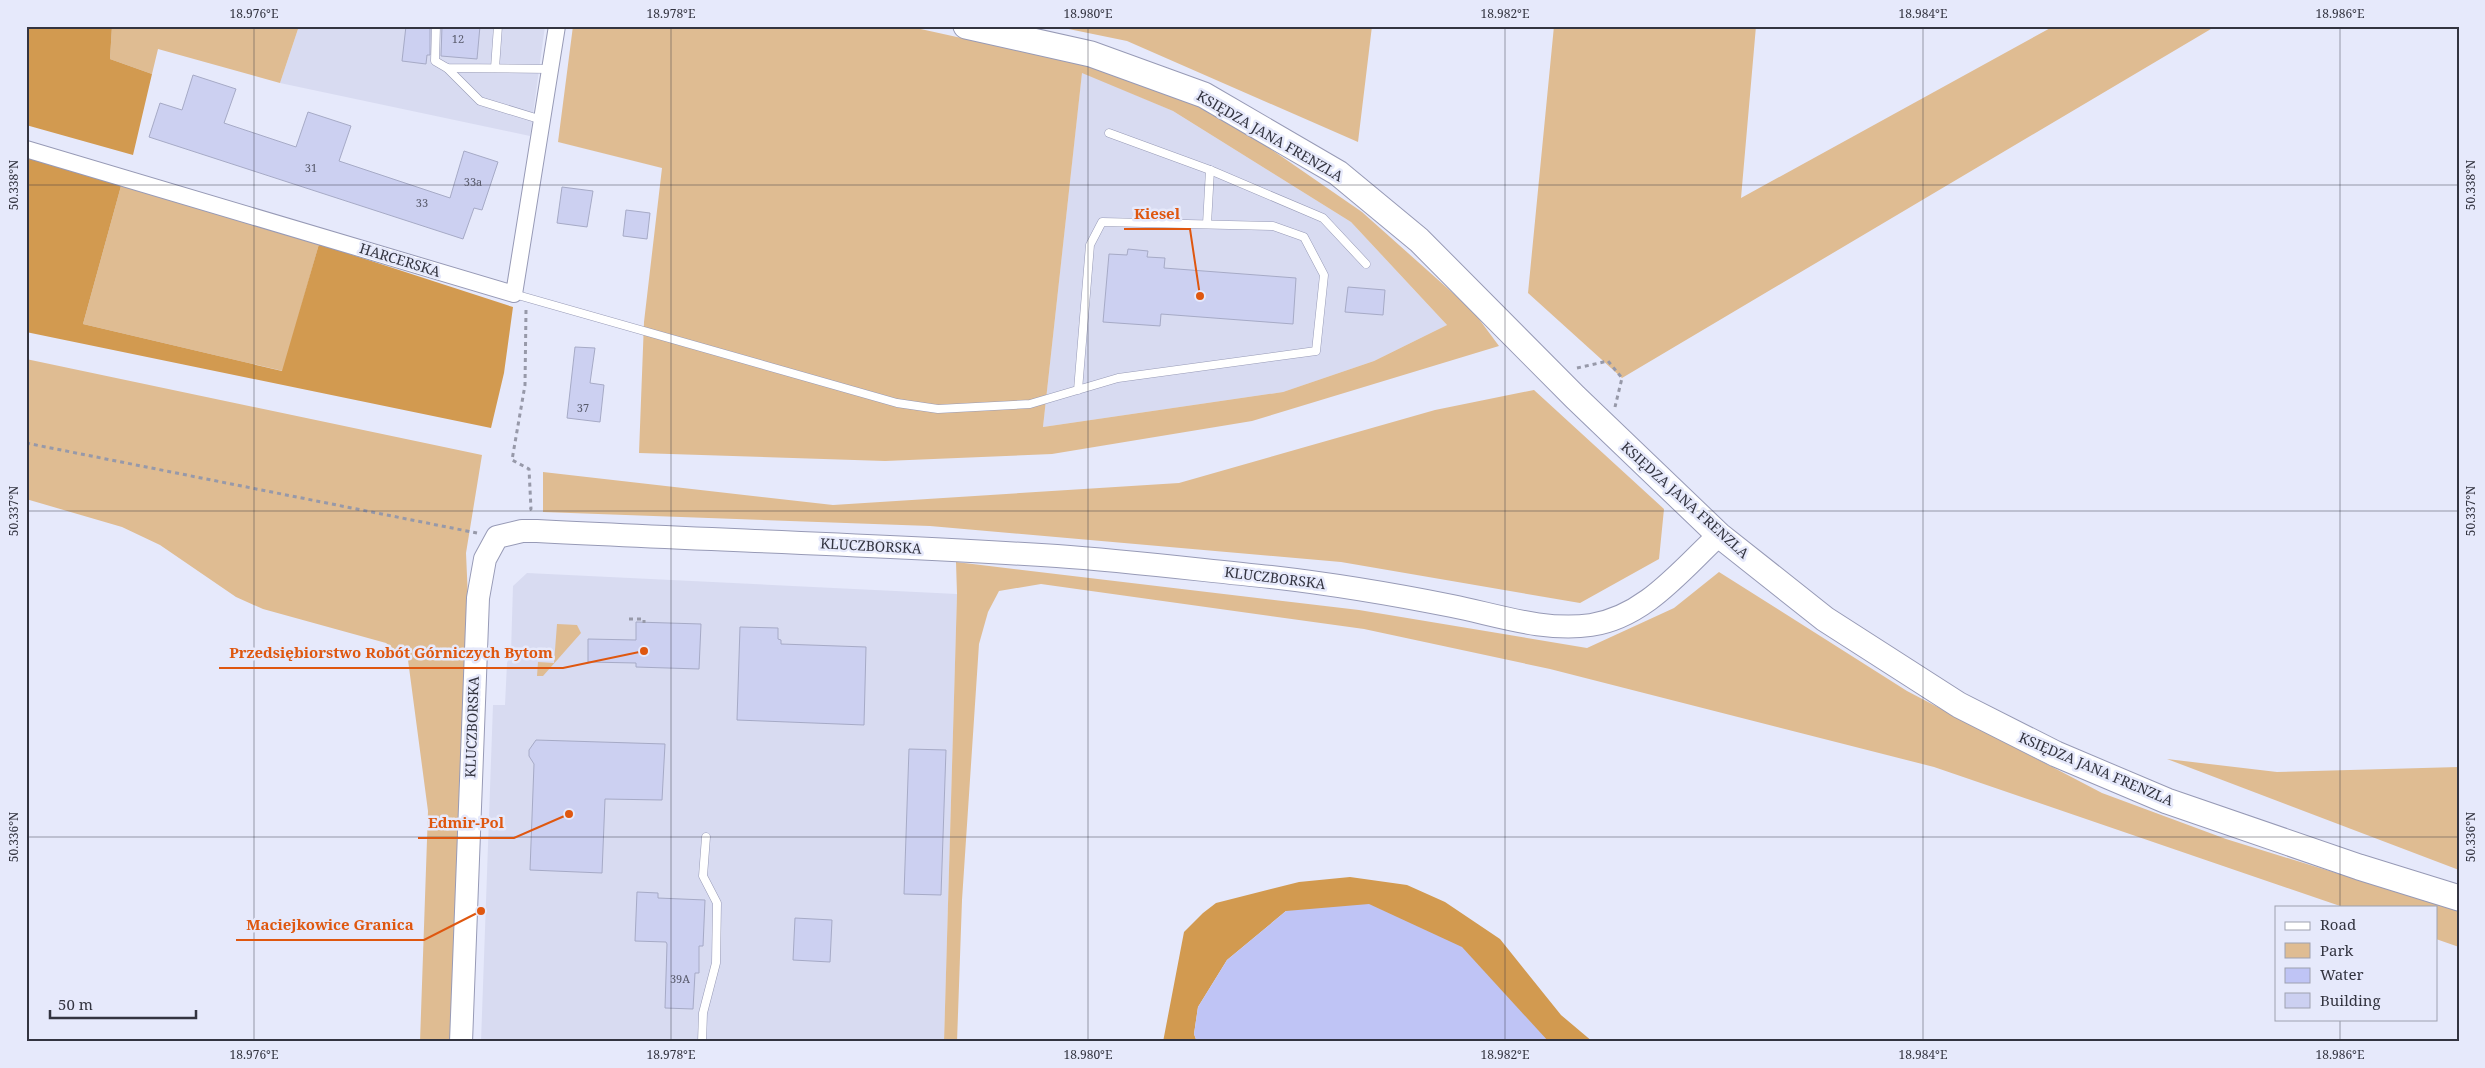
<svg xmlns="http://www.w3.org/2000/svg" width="2485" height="1068" font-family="'Noto Serif',serif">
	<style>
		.built { fill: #d8dbf1 }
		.green { fill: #dfbc92; fill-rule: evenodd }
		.forest { fill: #d29a50 }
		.water { fill: #bfc4f5 }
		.building { fill: #ccd0f1; stroke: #a6aac6 }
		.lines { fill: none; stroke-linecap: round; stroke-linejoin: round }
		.lane-casing { stroke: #979ab6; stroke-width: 9 }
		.street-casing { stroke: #979ab6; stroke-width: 18 }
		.secondary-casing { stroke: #979ab6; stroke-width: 24 }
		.primary-casing { stroke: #979ab6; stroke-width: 27 }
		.path { stroke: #9799a9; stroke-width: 3; stroke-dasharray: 4 4; stroke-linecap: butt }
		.lane { stroke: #fff; stroke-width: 8 }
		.street { stroke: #fff; stroke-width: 16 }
		.secondary { stroke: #fff; stroke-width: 22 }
		.primary { stroke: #fff; stroke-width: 25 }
		.ticks { fill: none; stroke: #333440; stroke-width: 1; stroke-opacity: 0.45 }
		.labels { text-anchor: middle; stroke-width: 5; stroke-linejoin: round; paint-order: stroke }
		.number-label { font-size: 11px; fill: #595b6c }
		.street-label { font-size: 14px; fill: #333440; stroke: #e6e9fb }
		.leader { fill: none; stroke: #df570f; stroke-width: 2 }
		.callout-dot { fill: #df570f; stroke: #e6e9fb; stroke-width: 2 }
		.callout-label { font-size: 15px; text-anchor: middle; font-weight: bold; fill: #df570f; stroke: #e6e9fb; stroke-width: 5; stroke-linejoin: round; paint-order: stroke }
		.neatline { fill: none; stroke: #333440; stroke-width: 2 }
		.ticks-label { font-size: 12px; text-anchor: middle; fill: #333440 }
	</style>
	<rect width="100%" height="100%" fill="#e6e9fb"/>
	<g class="built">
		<path d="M299,26H545L530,136L280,83Z"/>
		<path d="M1082,72L1173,111L1351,222L1447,325L1374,361L1283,392L1043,427Z"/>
		<path d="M527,573L957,594L944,1042H481L493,705H505L507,663L511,652L513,586Z"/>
	</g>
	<g class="green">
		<path d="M112,26H299L280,83L158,49L152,74L110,59Z"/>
		<path d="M573,26H907L1084,65L1183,98L1268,147L1362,212L1473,311L1499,346L1252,421L1052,454L885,461L639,453L644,322L662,168L558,142ZM1082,73L1173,111L1351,222L1447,325L1374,361L1283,392L1043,427Z"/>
		<path d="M1054,26H1372L1358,142L1127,41Z"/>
		<path d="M1554,26H1756L1741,198L2054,26H2216L1622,378L1528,293Z"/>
		<path d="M121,186L319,244L283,371L83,324Z"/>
		<path d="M26,359L482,455L466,553L468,599L450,1042H420L428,811L408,660L386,643L263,609L236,597L160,545L122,527L26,499Z"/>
		<path d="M1534,390L1664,509L1659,559L1580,603L1341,562L930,526L543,512V472L833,505L1179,483L1435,410Z"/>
		<path d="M956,562L1359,610L1587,648L1674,608L1719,572L1907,691L2102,793L2226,839L2459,911V947L2436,939V907H2343L1934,767L1550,669L1364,629L1041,584L999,591L988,612L979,644L962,900L957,1042H944L957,594Z"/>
		<path d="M557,624L577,625L581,633L543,676H537L538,662L554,663Z"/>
		<path d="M2167,759L2277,772L2459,767V870Z"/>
	</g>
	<g class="forest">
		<path d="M26,26H112L110,59L152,74L133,155L26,125Z"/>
		<path d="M26,157L121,186L83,324L282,371L319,244L513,307L504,373L491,428L26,332Z"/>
		<path d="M1350,877L1407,885L1445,902L1500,939L1561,1015L1593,1042H1549L1286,911L1227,960L1198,1007L1194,1034L1197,1042H1163L1184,932L1203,913L1216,903L1299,882Z"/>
	</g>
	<path class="water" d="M1369,904L1462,947L1549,1042H1197L1194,1034L1198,1007L1227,960L1286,911Z"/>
	<g class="building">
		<path d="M406,26H430V55H427L426,64L402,61Z"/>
		<path d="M442,26H480L477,59L441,56Z"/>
		<path d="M193,75L236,89L224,123L296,147L308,112L351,126L339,161L450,198L464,151L498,162L482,210L474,208L463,239L149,137L160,103L182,110Z"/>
		<path d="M562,187L593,191L587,227L557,223Z"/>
		<path d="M626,210L650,213L647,239L623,236Z"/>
		<path d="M1128,249L1148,251L1147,257L1165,258L1164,268L1296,278L1293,324L1161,314L1160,326L1103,322L1109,254L1127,255Z"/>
		<path d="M1348,287L1385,290L1383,315L1345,312Z"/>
		<path d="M575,347L595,348L590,383L604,385L600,422L567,418Z"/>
		<path d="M636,622L701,624L699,669L636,667V663L588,662V639L636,640Z"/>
		<path d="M740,627L778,628V639L781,640V644L866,647L864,725L737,720Z"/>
		<path d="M536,740L665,744L662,800L605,799L602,873L530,870L534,764L529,756V750Z"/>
		<path d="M909,749L946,750L941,895L904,894Z"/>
		<path d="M637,892L658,893V898L705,900L703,946H699V973H695L693,1009L665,1008L667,944L666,942L635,941Z"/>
		<path d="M795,918L832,920L830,962L793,960Z"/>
	</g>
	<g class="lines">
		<g class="lane-casing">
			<g id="lane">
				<path d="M436,26L435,61L447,68L550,69"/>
				<path d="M447,68L480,101L542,120"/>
				<path d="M495,68L498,26"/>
				<path d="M1109,133L1210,170L1323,218L1366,264"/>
				<path d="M1207,224L1210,170"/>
				<path d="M514,294L897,403L938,409L1030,404L1118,378L1316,351L1324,275L1304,237L1273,226L1102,222L1090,245L1078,390"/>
				<path d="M702,1042L703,1013L716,963L717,903L703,876L706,837"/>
			</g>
		</g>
		<g class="street-casing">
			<path id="street" d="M26,149L514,294L557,26"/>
		</g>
		<g class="secondary-casing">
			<path id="secondary" d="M461,1042L478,598L485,559L497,537L522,531H537C710,540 884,545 1057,556C1129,561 1200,570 1271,577C1332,584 1392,594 1452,606C1497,615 1545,632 1591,625C1645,617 1681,570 1719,535"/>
		</g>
		<g class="primary-casing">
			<path id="primary" d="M966,26L1091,54L1204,95L1338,173L1419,240L1575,397L1719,535L1825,619L1959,705L2056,754L2167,801L2359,867L2459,898"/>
		</g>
		<g class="path">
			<path d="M526,310L525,385L512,460L529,469L531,509L528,510"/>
			<path d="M1577,368L1608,361L1622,378L1615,407"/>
			<path d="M26,443L477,533"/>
			<path d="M629,619H644V623"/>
		</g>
		<use href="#lane" class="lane"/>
		<use href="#street" class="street"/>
		<use href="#secondary" class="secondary"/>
		<use href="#primary" class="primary"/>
	</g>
	<path class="ticks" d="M254,26V1042M671,26V1042M1088,26V1042M1505,26V1042M1923,26V1042M2340,26V907M26,185H2459M26,511H2459M26,837H2459M2340,1019V1042"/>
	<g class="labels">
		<g class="number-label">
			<text x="458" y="43">12</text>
			<text x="311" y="172">31</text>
			<text x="473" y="186">33a</text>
			<text x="422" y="207">33</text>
			<text x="583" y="412">37</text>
			<text x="680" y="983">39A</text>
		</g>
		<g class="street-label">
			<text transform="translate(1270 136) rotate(30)" y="5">KSIĘDZA JANA FRENZLA</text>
			<text transform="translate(400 260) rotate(17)" y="5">HARCERSKA</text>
			<text transform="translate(1685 500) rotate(42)" y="5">KSIĘDZA JANA FRENZLA</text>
			<text transform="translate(871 546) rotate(3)" y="5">KLUCZBORSKA</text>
			<text transform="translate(1275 578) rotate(7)" y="5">KLUCZBORSKA</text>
			<text transform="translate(472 727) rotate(-88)" y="5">KLUCZBORSKA</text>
			<text transform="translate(2096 769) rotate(23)" y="5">KSIĘDZA JANA FRENZLA</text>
		</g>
	</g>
	<path class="leader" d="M1200 296L1190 229H1124M644 651L563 668H219M569 814L514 838H418M481 911L424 940H236"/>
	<g class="callout-dot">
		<circle cx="1200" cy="296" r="5"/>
		<circle cx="644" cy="651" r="5"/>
		<circle cx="569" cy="814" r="5"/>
		<circle cx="481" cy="911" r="5"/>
	</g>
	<g class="callout-label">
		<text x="1157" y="219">Kiesel</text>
		<text x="391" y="658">Przedsiębiorstwo Robót Górniczych Bytom</text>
		<text x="466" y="828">Edmir-Pol</text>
		<text x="330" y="930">Maciejkowice Granica</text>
	</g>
	<rect width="2485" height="1068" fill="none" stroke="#e6e9fb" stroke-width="55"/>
	<rect x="2275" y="906" width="162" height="115" fill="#e6e9fb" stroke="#9ea1b0"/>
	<rect x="2285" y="922" width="25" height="8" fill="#ffffff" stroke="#9ea1b0"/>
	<text x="2320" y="930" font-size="15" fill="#333440">Road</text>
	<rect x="2285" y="943" width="25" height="15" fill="#dfbc92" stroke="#9ea1b0"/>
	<text x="2320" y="956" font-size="15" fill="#333440">Park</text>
	<rect x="2285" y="968" width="25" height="15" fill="#bfc4f5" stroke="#9ea1b0"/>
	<text x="2320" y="980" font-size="15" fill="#333440">Water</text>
	<rect x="2285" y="993" width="25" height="15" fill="#ccd0f1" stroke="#9ea1b0"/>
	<text x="2320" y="1006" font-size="15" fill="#333440">Building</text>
	<path d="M50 1010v8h146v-8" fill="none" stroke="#333440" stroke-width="2.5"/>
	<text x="58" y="1010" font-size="15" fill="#333440" stroke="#e6e9fb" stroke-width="4" paint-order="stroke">50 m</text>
	<rect x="28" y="28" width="2430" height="1012" class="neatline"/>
	<g class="ticks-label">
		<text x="254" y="18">18.976°E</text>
		<text x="671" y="18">18.978°E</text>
		<text x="1088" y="18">18.980°E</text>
		<text x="1505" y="18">18.982°E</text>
		<text x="1923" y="18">18.984°E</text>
		<text x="2340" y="18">18.986°E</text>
		<text transform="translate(14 185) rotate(-90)" y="4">50.338°N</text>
		<text transform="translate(2471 185) rotate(-90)" y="4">50.338°N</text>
		<text transform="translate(14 511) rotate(-90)" y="4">50.337°N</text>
		<text transform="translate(2471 511) rotate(-90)" y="4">50.337°N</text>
		<text transform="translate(14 837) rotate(-90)" y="4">50.336°N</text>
		<text transform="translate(2471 837) rotate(-90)" y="4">50.336°N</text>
		<text x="254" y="1059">18.976°E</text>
		<text x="671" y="1059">18.978°E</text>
		<text x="1088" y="1059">18.980°E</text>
		<text x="1505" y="1059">18.982°E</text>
		<text x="1923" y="1059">18.984°E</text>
		<text x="2340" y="1059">18.986°E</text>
	</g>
</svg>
